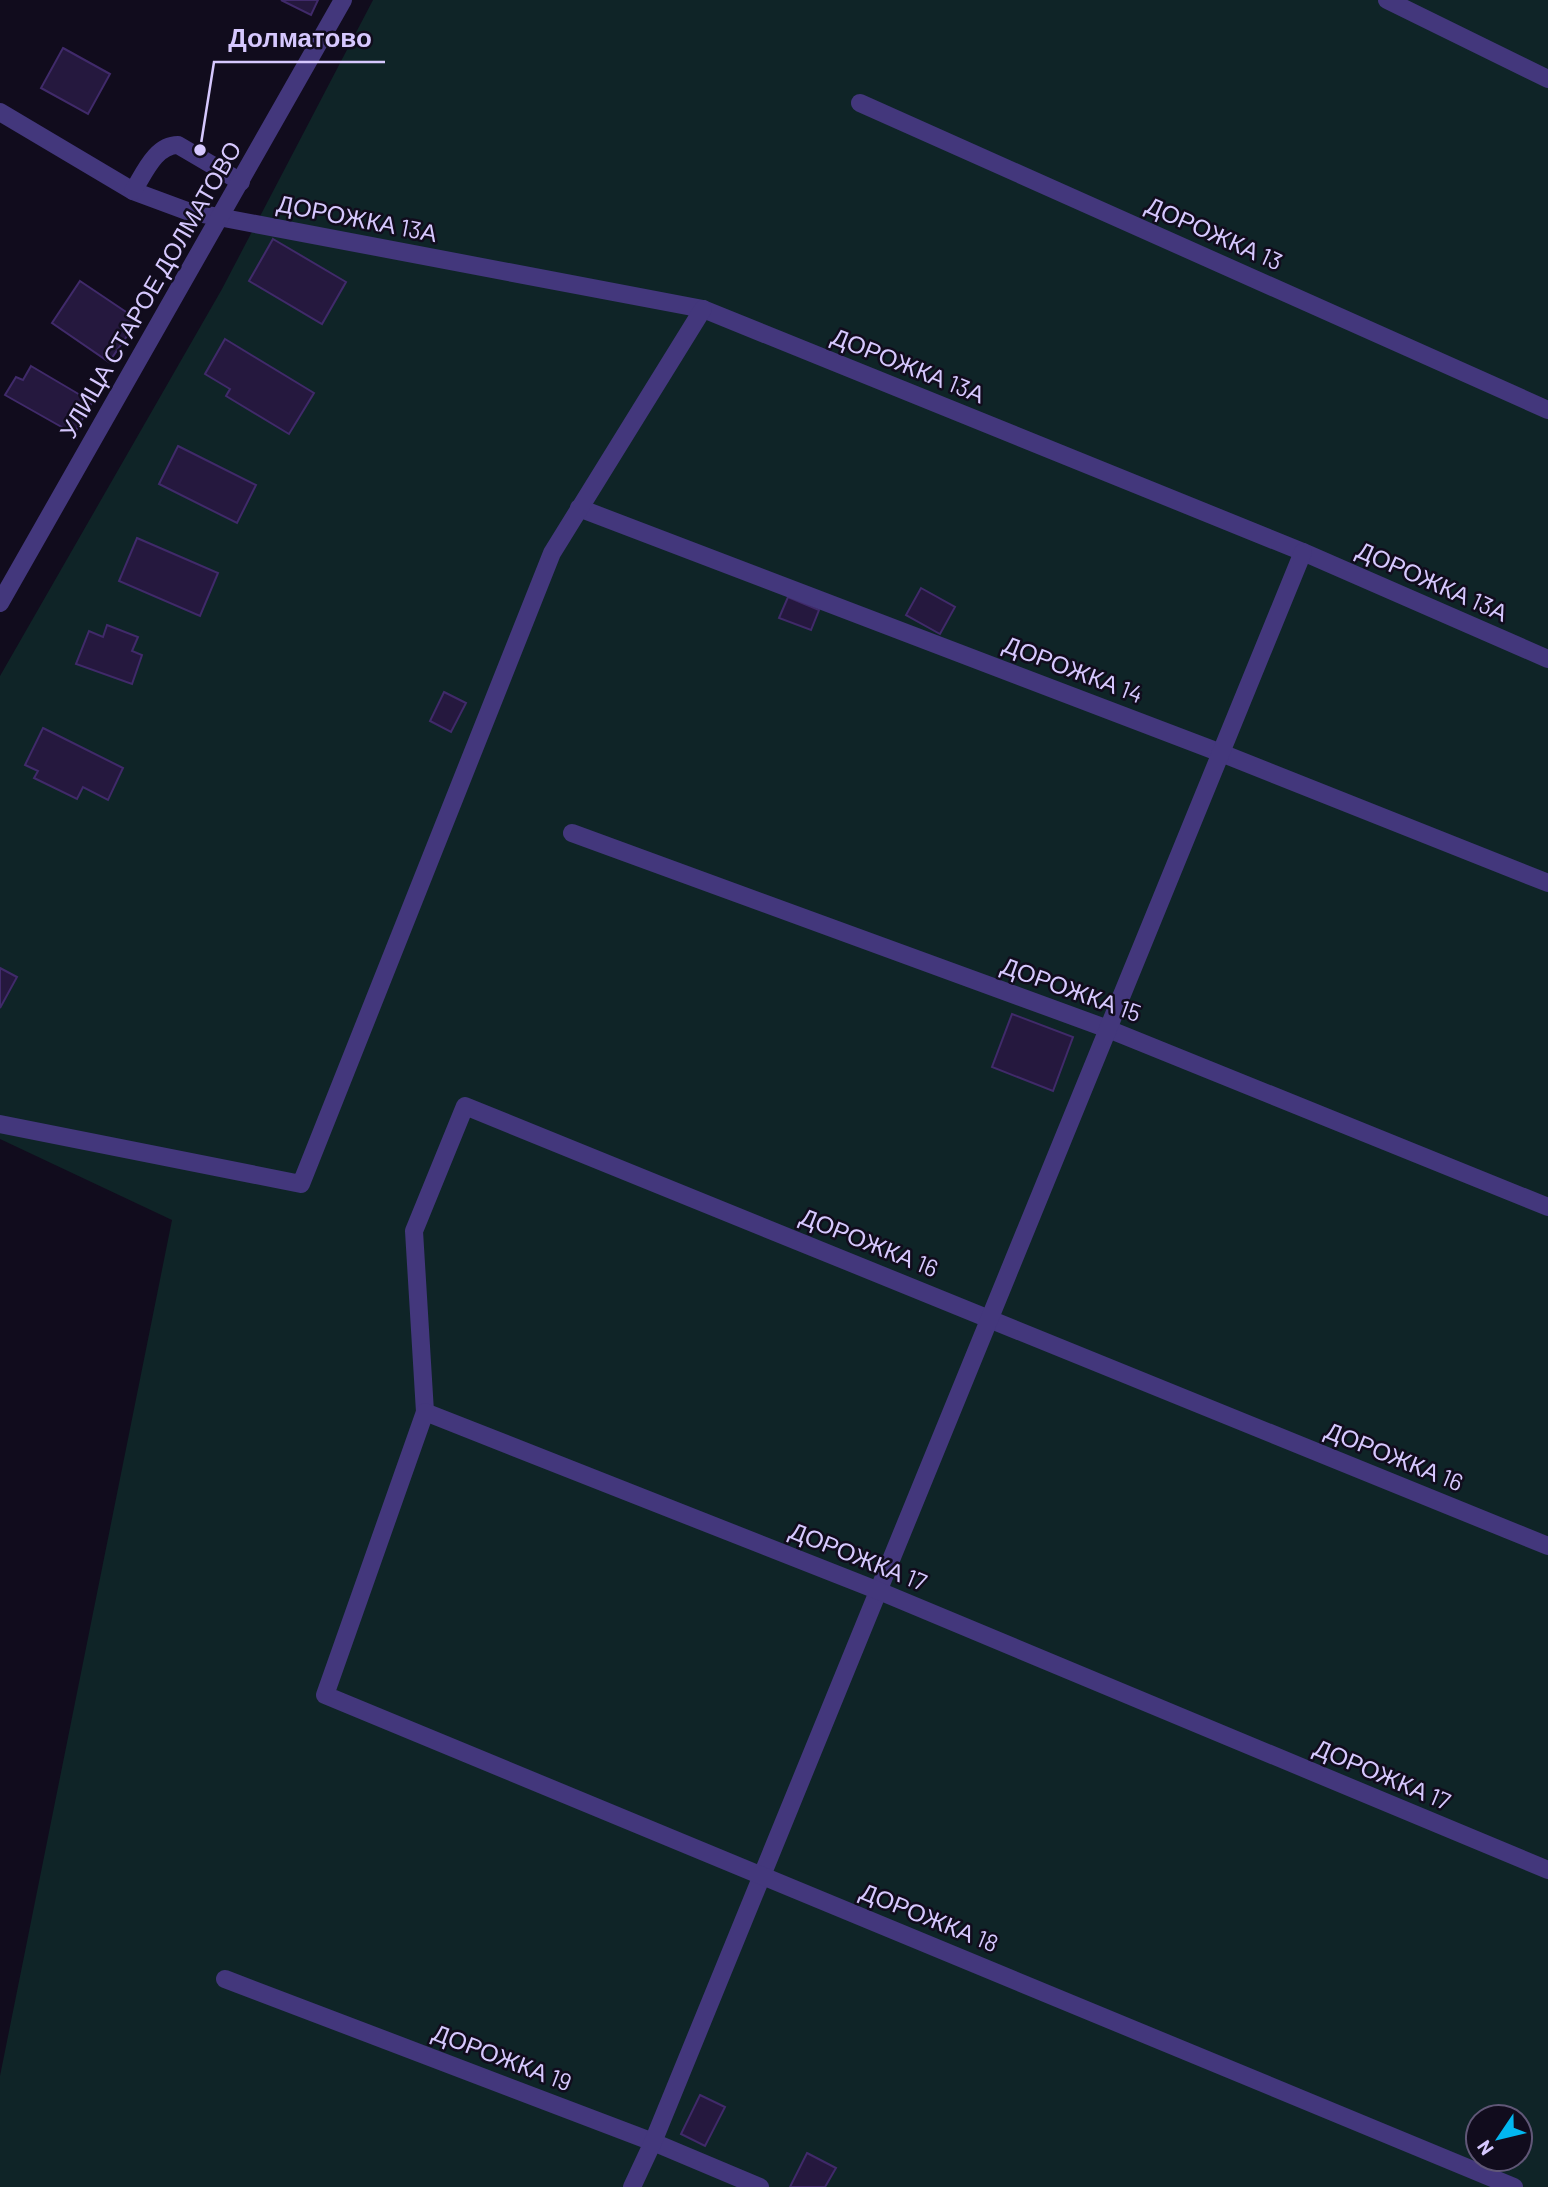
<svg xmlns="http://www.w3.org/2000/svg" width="1548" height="2187" font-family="Barlow,sans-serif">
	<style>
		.green { fill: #0f2427; fill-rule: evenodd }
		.building { fill: #25183e; stroke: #402a6a; stroke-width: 2 }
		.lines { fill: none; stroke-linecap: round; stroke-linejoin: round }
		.minor { stroke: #43377c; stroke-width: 18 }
		.labels { text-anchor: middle; stroke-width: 5; stroke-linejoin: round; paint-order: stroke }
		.street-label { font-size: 24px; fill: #d6c8fe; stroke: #110c1d }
		.leader { fill: none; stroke: #d6c8fe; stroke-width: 2.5 }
		.callout-dot { fill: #d6c8fe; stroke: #110c1d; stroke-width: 2.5 }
		.callout-label { font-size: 26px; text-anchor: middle; font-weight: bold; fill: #d6c8fe; stroke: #110c1d; stroke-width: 5; stroke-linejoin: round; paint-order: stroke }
	</style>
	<rect width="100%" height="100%" fill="#110c1d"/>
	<path class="green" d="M373,0H1548V2187H0V2076L172,1220L0,1139V676L222,289ZM1478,2117H1520V2159H1478Z"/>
	<g class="building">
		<path d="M281,0H318L311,15Z"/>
		<path d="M63,48L110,74L88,114L41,88Z"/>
		<path d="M273,239L346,282L322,324L249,281Z"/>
		<path d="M80,281L138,320L109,362L52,323Z"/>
		<path d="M225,339L314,393L289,434L226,396L230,389L205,374Z"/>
		<path d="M31,366L92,402L74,434L5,395L16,377L23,380Z"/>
		<path d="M178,446L256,485L237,523L159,484Z"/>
		<path d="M137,538L218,573L200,616L119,581Z"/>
		<path d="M921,588L955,607L940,634L906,615Z"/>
		<path d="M788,597L819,610L811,630L779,618Z"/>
		<path d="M107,625L138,637L132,651L142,655L132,684L76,664L89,631L103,637Z"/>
		<path d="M444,692L466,703L451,732L430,721Z"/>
		<path d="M43,728L123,768L108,800L83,787L77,799L34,778L38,771L25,765Z"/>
		<path d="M0,968L17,977L0,1008Z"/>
		<path d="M1012,1014L1073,1037L1053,1091L992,1067Z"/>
		<path d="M700,2095L725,2107L705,2146L681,2134Z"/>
		<path d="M807,2153L836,2168L825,2187H790Z"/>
	</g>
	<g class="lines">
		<g class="minor">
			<path d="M1387,0L1548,79"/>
			<path d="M860,103L1548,410"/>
			<path d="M0,112L133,191L187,211L703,309L1303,552L1548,659"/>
			<path d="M133,191C144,174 155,145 178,145L241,182"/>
			<path d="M579,508L1221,753L1548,883"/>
			<path d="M0,603L343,0"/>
			<path d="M572,833L1108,1029L1548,1207"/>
			<path d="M0,1124L301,1184L552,553L703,309"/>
			<path d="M425,1412L414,1231L465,1106L1548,1546"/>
			<path d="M225,1979L653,2142L760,2187"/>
			<path d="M632,2187L653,2142L1303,552"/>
			<path d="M1514,2187L325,1695L425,1412L879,1591L1548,1870"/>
		</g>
	</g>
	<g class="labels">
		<g class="street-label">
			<text transform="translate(357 219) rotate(11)" y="8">ДОРОЖКА 13А</text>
			<text transform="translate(1214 234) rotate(24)" y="8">ДОРОЖКА 13</text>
			<text transform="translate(151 290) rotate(-60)" y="8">УЛИЦА СТАРОЕ ДОЛМАТОВО</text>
			<text transform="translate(908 366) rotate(22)" y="8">ДОРОЖКА 13А</text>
			<text transform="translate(1432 582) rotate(24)" y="8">ДОРОЖКА 13А</text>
			<text transform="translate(1073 670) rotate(21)" y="8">ДОРОЖКА 14</text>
			<text transform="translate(1071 990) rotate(20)" y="8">ДОРОЖКА 15</text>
			<text transform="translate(869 1243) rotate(22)" y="8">ДОРОЖКА 16</text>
			<text transform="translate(1394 1457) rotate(22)" y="8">ДОРОЖКА 16</text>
			<text transform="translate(858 1557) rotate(22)" y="8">ДОРОЖКА 17</text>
			<text transform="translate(1382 1775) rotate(23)" y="8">ДОРОЖКА 17</text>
			<text transform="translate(929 1918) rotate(22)" y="8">ДОРОЖКА 18</text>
			<text transform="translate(502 2058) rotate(21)" y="8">ДОРОЖКА 19</text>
		</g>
	</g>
	<path class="leader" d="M200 150L214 62H385"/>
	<circle class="callout-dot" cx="200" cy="150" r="7"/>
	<g class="callout-label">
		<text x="300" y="47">Долматово</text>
	</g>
	<g transform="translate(1499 2138) rotate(235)"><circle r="33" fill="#110c1d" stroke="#605777" stroke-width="2"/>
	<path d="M0-5L12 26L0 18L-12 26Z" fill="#02b7f0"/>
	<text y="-10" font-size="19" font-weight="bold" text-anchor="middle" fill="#d6c8fe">N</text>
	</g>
</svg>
